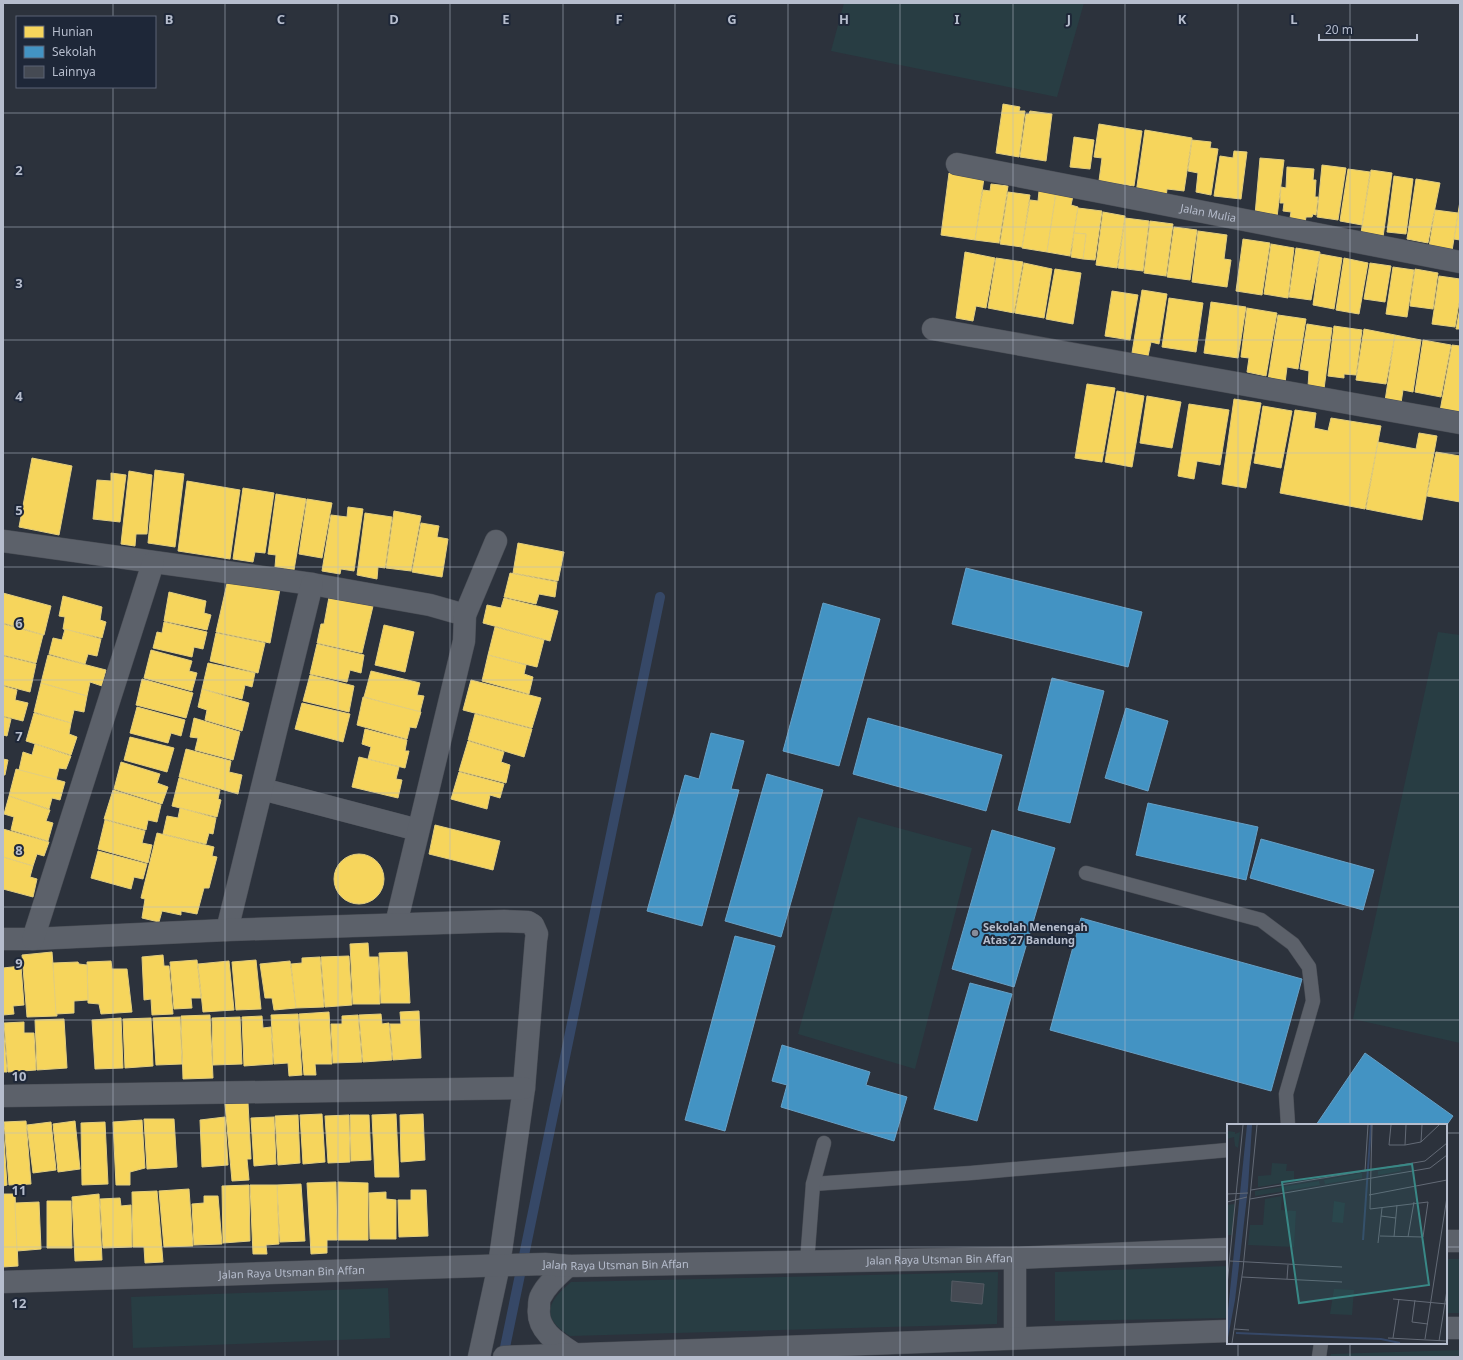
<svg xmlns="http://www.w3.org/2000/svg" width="1463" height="1360" font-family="'Noto Sans',sans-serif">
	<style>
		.green { fill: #283d43 }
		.homes { fill: #f6d55c; stroke: #e3ce7e }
		.schools { fill: #4393c3; stroke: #66a0c6 }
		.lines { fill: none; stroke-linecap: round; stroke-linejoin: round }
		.stream { stroke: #364867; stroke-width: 10 }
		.building { fill: #454a53; stroke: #545a63 }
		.lane-casing { stroke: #4a4e56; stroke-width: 15 }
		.street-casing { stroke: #4a4e56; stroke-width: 23 }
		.lane { stroke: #5c616a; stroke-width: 14 }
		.street { stroke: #5c616a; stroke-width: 22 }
		.grid { fill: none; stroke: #b6bdcd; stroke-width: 1; stroke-opacity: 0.55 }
		.poi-dot { fill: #868c9a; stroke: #1e2738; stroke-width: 1.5 }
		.labels { text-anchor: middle; stroke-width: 4; stroke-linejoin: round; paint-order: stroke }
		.street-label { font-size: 11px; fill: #b6bdcd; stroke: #1e2738 }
		.poi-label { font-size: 11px; font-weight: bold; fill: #b6bdcd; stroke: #1e2738; text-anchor: start }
		.inset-river { fill: none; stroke: #364867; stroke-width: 2 }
		.inset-road { fill: none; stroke: #636a76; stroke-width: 1 }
		.view { fill: #398886; fill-opacity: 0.15; stroke: #398886; stroke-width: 2 }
		.inset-edge { fill: none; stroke: #b6bdcd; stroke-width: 2 }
		.grid-label { font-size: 13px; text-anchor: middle; font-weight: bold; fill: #b6bdcd; stroke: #1e2738; stroke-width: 4; stroke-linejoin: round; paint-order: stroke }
	</style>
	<rect width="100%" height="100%" fill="#2c323c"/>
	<g class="green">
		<path d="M844,3H1084L1057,97L831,51Z"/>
		<path d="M1438,632L1460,635V1043L1353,1019Z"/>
		<path d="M858,817L972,848L915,1069L798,1034Z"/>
		<rect x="1446" y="1259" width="14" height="54"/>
		<path d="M1228,1266V1318L1055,1321V1272Z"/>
		<path d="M998,1272L997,1324L570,1336C564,1332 555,1326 552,1319C545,1304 561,1291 571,1282Z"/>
		<path d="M388,1288L390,1338L133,1348L131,1297Z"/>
		<path d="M1460,1350V1357H1330L1331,1354Z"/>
	</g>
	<g class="homes">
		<path d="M1003,104L1020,107L1019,111H1025L1019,157L996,153Z"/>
		<path d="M1030,111L1052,114L1046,161L1020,157L1026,114H1029Z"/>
		<path d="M1099,124L1142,131L1134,186L1099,181L1102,158L1094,157Z"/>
		<path d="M1145,130L1192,138L1184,191L1167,189L1166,198L1136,193Z"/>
		<path d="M1074,137L1094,140L1090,169L1070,167Z"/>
		<path d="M1192,140L1211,142L1210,148L1218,149L1211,195L1196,192L1198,173L1188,171Z"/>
		<path d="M1234,151L1247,152L1241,199L1214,196L1220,156L1233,158Z"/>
		<path d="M1260,158L1284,160L1277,217L1255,215Z"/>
		<path d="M1322,165L1346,168L1338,220L1317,217Z"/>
		<path d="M1287,167L1314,169L1313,180H1316L1315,197H1318L1316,215L1313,214L1312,217H1306L1305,223L1289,224L1291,212L1283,211L1284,203H1280L1281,187L1286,188Z"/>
		<path d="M1348,169L1370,172L1362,225L1340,221Z"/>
		<path d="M1371,170L1392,173L1383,237L1361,233Z"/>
		<path d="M949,173L984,178L975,240L941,235Z"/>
		<path d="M1394,176L1413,179L1406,234L1387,232Z"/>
		<path d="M1416,179L1440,183L1428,243L1407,239Z"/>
		<path d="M991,184L1008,186L999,243L975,240L983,190L990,191Z"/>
		<path d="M1039,191L1056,193L1047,252L1022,248L1030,200L1038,201Z"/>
		<path d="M1008,192L1030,195L1022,247L1000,244Z"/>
		<path d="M1056,193L1073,196L1071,205L1078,207L1070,256L1047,252Z"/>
		<path d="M1460,201V240L1454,239Z"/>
		<path d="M1078,208L1102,211L1095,260L1083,259L1086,234L1074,233Z"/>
		<path d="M1435,210L1458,213L1452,251L1429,247Z"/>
		<path d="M1103,212L1125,216L1117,268L1096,265Z"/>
		<path d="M1125,218L1149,221L1143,271L1118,268Z"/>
		<path d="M1150,221L1173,224L1166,276L1144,273Z"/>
		<path d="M1174,227L1197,230L1190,280L1167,277Z"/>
		<path d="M1198,231L1227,235L1224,259L1231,260L1227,287L1192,282Z"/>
		<path d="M1074,233L1086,234L1083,259L1071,257Z"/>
		<path d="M1243,239L1270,243L1262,295L1236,291Z"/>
		<path d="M1271,244L1294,248L1288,298L1264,294Z"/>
		<path d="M1296,248L1320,252L1311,300L1289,297Z"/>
		<path d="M965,252L995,258L986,308L976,306L973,321L956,318Z"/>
		<path d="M1320,254L1342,258L1334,309L1313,305Z"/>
		<path d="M996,258L1023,262L1014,313L988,308Z"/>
		<path d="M1344,258L1368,263L1359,314L1336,310Z"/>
		<path d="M1024,263L1052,269L1044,318L1015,313Z"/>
		<path d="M1370,263L1391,266L1385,302L1364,299Z"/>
		<path d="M1393,267L1414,270L1407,317L1386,314Z"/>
		<path d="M1055,269L1081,273L1073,324L1046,319Z"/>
		<path d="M1415,269L1438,273L1433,309L1410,306Z"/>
		<path d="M1439,276L1460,279V297L1455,327L1432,324Z"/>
		<path d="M1142,290L1167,294L1159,344L1151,342L1148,356L1132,353Z"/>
		<path d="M1112,291L1138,295L1130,340L1105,336Z"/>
		<path d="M1169,298L1203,303L1196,352L1162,347Z"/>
		<path d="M1211,302L1246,307L1238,358L1204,353Z"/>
		<path d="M1460,307V329H1456Z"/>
		<path d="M1247,308L1277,313L1266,376L1247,372L1249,358L1241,357Z"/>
		<path d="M1278,315L1306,319L1298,369L1287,367L1285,383L1268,380Z"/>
		<path d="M1307,324L1332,328L1324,389L1308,387L1309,371L1300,369Z"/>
		<path d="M1334,326L1362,330L1356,375L1344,374V378L1328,376Z"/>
		<path d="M1364,329L1395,335L1386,384L1356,380Z"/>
		<path d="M1395,335L1421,340L1413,392L1403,390L1401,403L1385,401Z"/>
		<path d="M1423,340L1451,345L1441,397L1415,392Z"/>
		<path d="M1452,345L1460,346V414L1440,411Z"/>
		<path d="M1087,384L1115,388L1102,462L1075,458Z"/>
		<path d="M1117,391L1144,396L1132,467L1105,462Z"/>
		<path d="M1147,396L1181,402L1172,448L1140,443Z"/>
		<path d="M1234,399L1261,403L1246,488L1222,484Z"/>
		<path d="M1189,404L1229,410L1220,465L1197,461L1194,479L1178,476Z"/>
		<path d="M1263,406L1292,411L1281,468L1254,463Z"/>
		<path d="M1295,410L1316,413L1314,428L1328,431L1331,418L1381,426L1365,509L1280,493Z"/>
		<path d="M1419,433L1437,436L1422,520L1366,509L1378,442L1416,449Z"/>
		<path d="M1436,452L1460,456V502L1427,496Z"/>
		<path d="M32,458L72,466L59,535L19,527Z"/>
		<path d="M155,470L184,474L175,547L148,543Z"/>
		<path d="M129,471L152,475L147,534H136L135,546L121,544Z"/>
		<path d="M111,473L126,475L120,522L93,519L97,480L111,481Z"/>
		<path d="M187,481L240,490L230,559L178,551Z"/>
		<path d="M243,488L274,493L265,553L255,552L253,562L233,559Z"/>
		<path d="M276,494L306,499L294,570L275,567L276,555L268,554Z"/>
		<path d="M307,499L332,503L322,558L299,554Z"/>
		<path d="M348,507L363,509L354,571L341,569L340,574L322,571L331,515L347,517Z"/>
		<path d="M394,511L421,516L411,571L386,568Z"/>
		<path d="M365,513L392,517L385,568L378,567L377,579L357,575Z"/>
		<path d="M421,523L439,526L437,537L448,539L442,577L412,572Z"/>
		<path d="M518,543L564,552L558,581L513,573Z"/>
		<path d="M510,573L557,582L555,597L539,594L536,604L504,597Z"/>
		<path d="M228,579L280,589L270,643L216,632Z"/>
		<path d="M169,592L206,601L204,613L211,615L207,630L164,621Z"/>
		<path d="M3,593L51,606L44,635L3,623Z"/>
		<path d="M63,596L102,607L100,620L106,622L102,638L63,629L65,617L59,616Z"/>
		<path d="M329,597L373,606L362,653L317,643L321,624H324Z"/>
		<path d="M504,598L558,611L550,641L483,623L487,605L501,608Z"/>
		<path d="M164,622L207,632L203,649L194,647L192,657L153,648L157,632L162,633Z"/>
		<path d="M3,624L43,635L36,663L3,655Z"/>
		<path d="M384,625L414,632L405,672L375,665Z"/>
		<path d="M495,627L544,640L537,667L488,655Z"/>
		<path d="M65,629L101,639L97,656L88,654L85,664L49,654L53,638L62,640Z"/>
		<path d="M216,633L265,643L258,673L210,661Z"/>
		<path d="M317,644L364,655L361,673L350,670L347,682L310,674Z"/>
		<path d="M151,650L192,661L189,671L197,673L192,691L144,678Z"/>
		<path d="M48,655L106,670L102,686L90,682L87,696L41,683Z"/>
		<path d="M488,655L526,665L524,674L533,677L529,694L482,681Z"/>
		<path d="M3,656L36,664L30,692L3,685Z"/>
		<path d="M208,663L255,673L252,687L245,685L242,699L202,689Z"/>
		<path d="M371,671L420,683L417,695L424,696L420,712L364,697Z"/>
		<path d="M310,675L354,686L349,712L303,701Z"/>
		<path d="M142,679L193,693L186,718L136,705Z"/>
		<path d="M471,680L541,698L532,728L463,710Z"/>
		<path d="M41,683L87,696L84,712L74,710L71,723L34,712Z"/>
		<path d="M3,686L17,690L15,700L28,703L23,721L3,716Z"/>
		<path d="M202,689L249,703L242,731L205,720L207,710L198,707Z"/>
		<path d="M363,697L421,712L416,728L410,727L407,739L357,725Z"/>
		<path d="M302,703L350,714L343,742L295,729Z"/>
		<path d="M137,707L185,720L181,736L171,733L168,743L130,733Z"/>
		<path d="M34,713L71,723L69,734L77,737L71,755L26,741Z"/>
		<path d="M475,714L532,729L524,757L468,740Z"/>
		<path d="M3,717L11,719L7,736L3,735Z"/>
		<path d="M194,718L240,732L233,760L195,750L198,738L190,737Z"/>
		<path d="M365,729L407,740L405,751H409L405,768L368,759L371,747L362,744Z"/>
		<path d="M130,737L174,748L167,772L124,760Z"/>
		<path d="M468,741L504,752L501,762L510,765L506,783L459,771Z"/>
		<path d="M35,744L71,756L66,769L59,768L56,780L19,770L23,752L32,755Z"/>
		<path d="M186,749L231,761L229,772L242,775L238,794L179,777Z"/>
		<path d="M359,757L399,767L396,779L402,780L398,798L352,787Z"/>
		<path d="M3,759L8,760L5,775H3Z"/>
		<path d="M121,762L160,774L157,783L168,787L162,804L114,789Z"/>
		<path d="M16,769L65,782L60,800L52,798L49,809L9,796Z"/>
		<path d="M459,772L504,784L500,798L490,795L487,809L451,799Z"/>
		<path d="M179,778L220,790L218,799L221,800L217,817L172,806Z"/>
		<path d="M113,790L161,805L157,822L148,820L146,830L104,819Z"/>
		<path d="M9,796L50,810L46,821L53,823L48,841L11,830L14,817L4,814Z"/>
		<path d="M180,808L216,818L213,834L209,833L206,844L163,834L167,816L178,818Z"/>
		<path d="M105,820L145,831L142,843L152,845L148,863L98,849Z"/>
		<path d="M435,825L500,841L493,870L429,854Z"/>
		<path d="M3,829L49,842L44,856L37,854L33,866L3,857Z"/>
		<path d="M157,833L214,847L212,856L217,857L209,888H204L197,914L181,911V915L162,911L159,922L142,918L145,899L141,898Z"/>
		<path d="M98,851L147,864L143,879L134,877L131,889L91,878Z"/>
		<circle cx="359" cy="879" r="25"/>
		<path d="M3,857L33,866L30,877L37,879L33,897L3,889Z"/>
		<path d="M368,943L369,957H378L380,1004H353L350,944Z"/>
		<path d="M52,952L57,1016L27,1017L22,955Z"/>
		<path d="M407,952L410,1003H381L379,953Z"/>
		<path d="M163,955L164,966H169L173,1014L152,1015L151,999L144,1000L142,957Z"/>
		<path d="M349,956L352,1005L325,1007L321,957Z"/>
		<path d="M320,957L324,1007L296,1008L291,964L302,963V958Z"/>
		<path d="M197,960L201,998H191L192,1008L174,1009L170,962Z"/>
		<path d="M256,960L261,1009L236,1010L232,962Z"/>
		<path d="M111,961L112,969H127L132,1012L101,1014L99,1004L88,1003L87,962Z"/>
		<path d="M229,961L234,1010L203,1012L198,964Z"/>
		<path d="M290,961L296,1008L274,1010L272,998H265L260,964Z"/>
		<path d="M78,962L79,964L87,965L88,1000L74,1001V1013L56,1014L53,963Z"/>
		<path d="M21,966L24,1005L13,1006L14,1014L3,1015V968Z"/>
		<path d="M419,1011L421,1058L393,1060L390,1024H401L400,1012Z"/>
		<path d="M329,1012L332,1064H315L316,1075H304L299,1014Z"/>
		<path d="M298,1014L302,1075L289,1076L288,1063L274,1064L271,1015Z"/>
		<path d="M381,1014L382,1024L389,1023L392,1060L363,1062L359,1015Z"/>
		<path d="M210,1015L213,1078L183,1079L181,1016Z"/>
		<path d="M358,1015L362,1062L333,1063L331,1024H342V1016Z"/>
		<path d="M262,1016L263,1028L271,1027L273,1064L244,1066L242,1017Z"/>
		<path d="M180,1017L182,1064L156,1065L153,1018Z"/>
		<path d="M240,1017L242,1064L213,1065L212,1018Z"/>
		<path d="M121,1018L123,1068L95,1069L92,1020Z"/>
		<path d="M151,1018L153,1066L125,1068L123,1019Z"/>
		<path d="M64,1019L67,1068L37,1070L35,1020Z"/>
		<path d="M24,1022V1033H34L36,1070L8,1072L4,1023Z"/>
		<path d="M3,1023L7,1072H3Z"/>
		<path d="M248,1103L251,1159H247L249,1180L232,1181L225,1104Z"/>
		<path d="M322,1114L325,1162L303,1164L300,1115Z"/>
		<path d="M396,1114L399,1177H375L372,1115Z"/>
		<path d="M423,1114L425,1160L401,1162L400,1115Z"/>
		<path d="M298,1115L300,1163L278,1165L275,1116Z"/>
		<path d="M349,1115L350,1162L328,1163L325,1116Z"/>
		<path d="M350,1115H369L371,1160L351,1161Z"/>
		<path d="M225,1117L228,1165L202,1167L200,1120Z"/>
		<path d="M274,1117L276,1164L254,1166L251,1118Z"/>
		<path d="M144,1119H174L177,1167L147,1169Z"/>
		<path d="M142,1120L145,1168L130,1172V1185H116L113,1122Z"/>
		<path d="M26,1121L31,1184L9,1185L4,1122Z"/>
		<path d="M75,1121L80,1169L58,1172L53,1124Z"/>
		<path d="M51,1122L56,1170L33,1173L27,1125Z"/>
		<path d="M105,1122L108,1184L82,1185L81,1123Z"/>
		<path d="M3,1125L7,1185L3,1186Z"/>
		<path d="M336,1182L337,1240H327V1253L311,1254L307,1183Z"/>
		<path d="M338,1182L368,1183V1240H338Z"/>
		<path d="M301,1184L305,1241L280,1242L277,1185Z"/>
		<path d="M249,1185L250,1241L223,1243L222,1186Z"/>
		<path d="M250,1185H277L279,1244L266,1245L267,1254H253Z"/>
		<path d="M189,1189L193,1246L164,1247L159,1191Z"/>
		<path d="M411,1190H426L428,1236L399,1237L398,1200H411Z"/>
		<path d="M157,1191L163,1262L145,1263L144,1247H133L132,1192Z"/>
		<path d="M386,1192V1199L396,1200V1239H370L369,1193Z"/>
		<path d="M3,1194H15L18,1266L3,1267Z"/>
		<path d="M99,1194L102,1260L75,1261L72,1197Z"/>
		<path d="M204,1196H218L222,1244L194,1245L192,1204L204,1203Z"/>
		<path d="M120,1198L121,1206L131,1205L132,1247L103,1248L100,1199Z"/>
		<path d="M47,1201H71L72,1248H47Z"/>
		<path d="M39,1202L41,1249L17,1251L15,1203Z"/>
	</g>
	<g class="schools">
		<path d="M966,568L1142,612L1128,667L952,624Z"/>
		<path d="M823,603L880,619L839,766L783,751Z"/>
		<path d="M1052,678L1104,691L1070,823L1018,810Z"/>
		<path d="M1126,708L1168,721L1148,791L1105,778Z"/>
		<path d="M868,718L1002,755L986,811L853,774Z"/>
		<path d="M711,733L744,741L731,789L739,790L702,926L647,911L685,775L699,779Z"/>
		<path d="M767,774L823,790L781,937L725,921Z"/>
		<path d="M1148,803L1258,827L1246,880L1136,855Z"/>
		<path d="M992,830L1055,848L1014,987L952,969Z"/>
		<path d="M1261,839L1374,870L1363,910L1250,878Z"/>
		<path d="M1081,918L1302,979L1271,1091L1050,1030Z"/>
		<path d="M735,936L775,946L725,1131L685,1120Z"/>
		<path d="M970,983L1012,994L977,1121L934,1109Z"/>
		<path d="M782,1045L870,1072L866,1085L907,1097L894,1141L781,1107L787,1085L772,1081Z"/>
		<path d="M1365,1053L1453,1116L1446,1126L1316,1125Z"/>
	</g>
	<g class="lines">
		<path class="stream" d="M503,1357L660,597"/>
	</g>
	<path class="building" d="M952,1281L984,1284L982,1304L951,1301Z"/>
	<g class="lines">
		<g class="lane-casing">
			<g id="lane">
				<path d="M1086,873L1261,920L1293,944L1309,967L1313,1001L1286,1094L1288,1125"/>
				<path d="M813,1184L971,1173L1228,1150"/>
				<path d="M807,1262L813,1184L824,1143"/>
				<path d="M1319,1357L1321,1343"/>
			</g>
		</g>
		<g class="street-casing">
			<g id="street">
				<path id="s1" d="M957,164L1460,262"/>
				<path d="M933,329L1460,423"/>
				<path d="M3,541L312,584L430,605L465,615"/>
				<path d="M262,789L418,830"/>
				<path d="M396,924L464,641L465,615L496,541"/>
				<path d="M227,930L312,584"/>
				<path d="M3,939H33L227,930L504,921L528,922L533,925L537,934L536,940L524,1088L499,1265L479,1357"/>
				<path d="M33,939L153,563"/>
				<path d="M3,1096L524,1088"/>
				<path d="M1446,1241H1460"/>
				<path d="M1015,1258V1338"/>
				<path d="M568,1266C558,1275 547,1284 541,1296C539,1299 539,1304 539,1308C536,1331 559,1344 576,1355"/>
				<path id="s2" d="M3,1282L511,1265L545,1264L568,1266L1015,1258L1228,1249"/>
				<path d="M1446,1328H1460"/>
				<path d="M504,1357L1228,1331"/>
			</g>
		</g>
		<use href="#lane" class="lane"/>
		<use href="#street" class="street"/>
	</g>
	<path class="grid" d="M113,3V17M225,3V1357M338,3V1357M450,3V1357M563,3V1357M675,3V1357M788,3V1357M900,3V1357M1013,3V1357M1125,3V1357M1238,3V1125M1350,3V1125M113,87V1357M3,113H1460M3,227H1460M3,340H1460M3,453H1460M3,567H1460M3,680H1460M3,793H1460M3,907H1460M3,1020H1460M3,1133H1228M1446,1133H1460M3,1247H1228M1446,1247H1460M1238,1343V1357M1350,1343V1357"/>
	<circle class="poi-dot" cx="975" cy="933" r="4"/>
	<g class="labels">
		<g class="street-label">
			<text dy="4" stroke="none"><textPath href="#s1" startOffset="256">Jalan Mulia</textPath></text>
			<text dy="4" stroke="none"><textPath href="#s2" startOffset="937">Jalan Raya Utsman Bin Affan</textPath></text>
			<text dy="4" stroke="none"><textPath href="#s2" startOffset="613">Jalan Raya Utsman Bin Affan</textPath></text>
			<text dy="4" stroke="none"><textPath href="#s2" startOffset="289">Jalan Raya Utsman Bin Affan</textPath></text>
		</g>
		<g class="poi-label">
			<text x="983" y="931">Sekolah Menengah<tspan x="983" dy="13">Atas 27 Bandung</tspan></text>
		</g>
	</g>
	<g transform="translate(1227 1124)">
		<rect width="220" height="220" fill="#2c323c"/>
		<path d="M0,7L8,8V10L13,8L11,24L8,22L7,13L0,15ZM45,39L60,40L59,47H67V57L31,63V52L44,51ZM173,43L174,47L151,51V47ZM135,49V54L98,60L97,56ZM92,57L93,61L28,72V67ZM55,72L54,86L69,87L67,123L21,121L23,101H36L38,75ZM107,77L118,79L116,99L105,98ZM8,80L5,111H0V81ZM107,165L127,166L125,191L103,190Z" fill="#283d43"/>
		<path d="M20,1H25L21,64L8,176L0,219V196Z" fill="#364867"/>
		<path class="inset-river" d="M136,116L144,1M9,209L154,215L173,219"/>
		<path class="inset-road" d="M145,1L143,85L201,78L196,113L153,112M164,1L162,21H178M179,1L178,21L194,18L195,1M194,18L212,1M138,47L141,1M24,66L198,37L220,19M0,70L21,69M142,71L220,56M23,75L203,44L220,31M0,78L20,73M154,92L169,94M167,113L170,81M181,113L187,78M151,119L155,84M3,137L115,143M15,153L115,158M60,155L61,141M0,161L16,1M166,175L220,180M188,176L185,198L201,200M7,205L22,206M161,214L220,217M166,214L172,175M198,215L220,73M212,217L220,166M5,219L16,145L30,1"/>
		<path class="view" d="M185,40L202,161L72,179L55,58Z"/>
		<rect width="220" height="220" class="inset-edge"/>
	</g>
	<g class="grid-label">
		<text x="169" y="24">B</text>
		<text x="281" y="24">C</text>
		<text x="394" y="24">D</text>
		<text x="506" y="24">E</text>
		<text x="619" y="24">F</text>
		<text x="732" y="24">G</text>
		<text x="844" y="24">H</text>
		<text x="957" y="24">I</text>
		<text x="1069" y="24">J</text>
		<text x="1182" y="24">K</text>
		<text x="1294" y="24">L</text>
		<text x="19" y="175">2</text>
		<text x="19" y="288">3</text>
		<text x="19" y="401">4</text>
		<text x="19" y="515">5</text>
		<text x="19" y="628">6</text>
		<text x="19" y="741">7</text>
		<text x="19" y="855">8</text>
		<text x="19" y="968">9</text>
		<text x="19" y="1081">10</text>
		<text x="19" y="1195">11</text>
		<text x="19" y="1308">12</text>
	</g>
	<rect width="1463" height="1360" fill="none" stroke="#b6bdcd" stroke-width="8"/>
	<rect x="16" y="16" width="140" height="72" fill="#1e2738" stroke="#5b6374"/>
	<rect x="24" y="26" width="20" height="12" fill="#f6d55c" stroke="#5b6374"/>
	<text x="52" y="36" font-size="12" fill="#b6bdcd">Hunian</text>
	<rect x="24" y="46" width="20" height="12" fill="#4393c3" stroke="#5b6374"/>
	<text x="52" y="56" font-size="12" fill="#b6bdcd">Sekolah</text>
	<rect x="24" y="66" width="20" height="12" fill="#454a53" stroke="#5b6374"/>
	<text x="52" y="76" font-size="12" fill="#b6bdcd">Lainnya</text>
	<path d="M1319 34v6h98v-6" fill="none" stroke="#b6bdcd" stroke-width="2"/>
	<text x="1325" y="34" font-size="12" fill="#b6bdcd" stroke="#1e2738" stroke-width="3" paint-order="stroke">20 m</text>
</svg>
